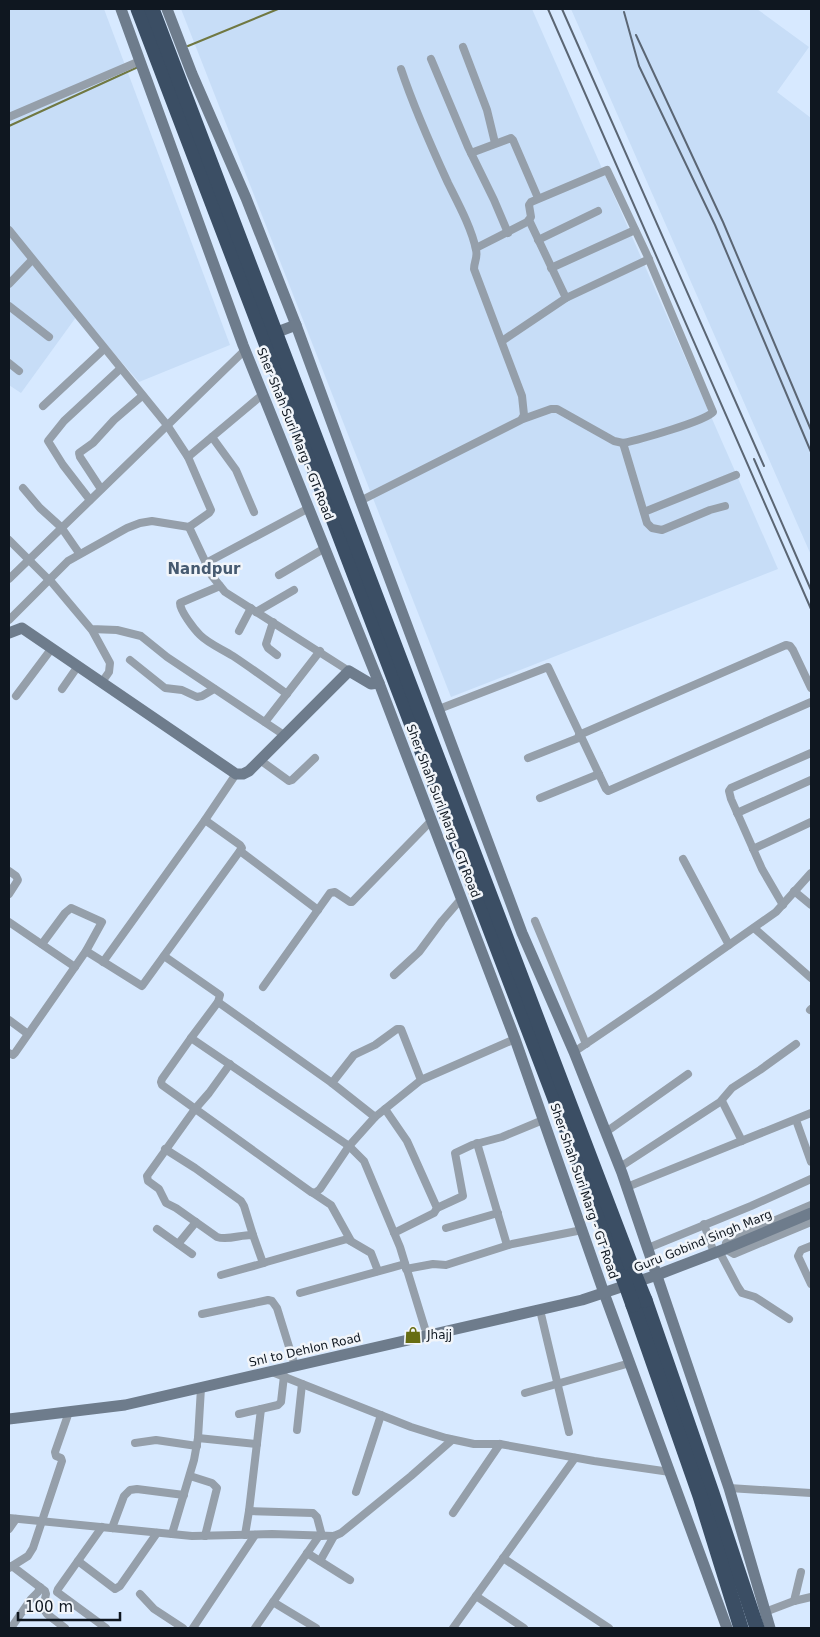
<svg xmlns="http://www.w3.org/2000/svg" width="820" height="1637" font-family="'DejaVu Sans',sans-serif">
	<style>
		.built { fill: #c7ddf7 }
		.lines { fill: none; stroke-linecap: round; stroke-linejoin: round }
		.stream { stroke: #707842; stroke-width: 2 }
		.street { stroke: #959faa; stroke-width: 8 }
		.secondary { stroke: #6e7c8c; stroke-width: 11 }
		.highway { stroke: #3b4e64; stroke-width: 15 }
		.rail { stroke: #5b6674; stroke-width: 2 }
		.highway-bridge { stroke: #3b4e64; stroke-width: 15 }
		.labels { text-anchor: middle; stroke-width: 5; stroke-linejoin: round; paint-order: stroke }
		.street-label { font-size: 12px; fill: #0f1720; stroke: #f1f5fa }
		.poi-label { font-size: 12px; fill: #0f1720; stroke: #f1f5fa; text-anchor: start }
		.quarter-label { font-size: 15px; font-weight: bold; fill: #465a70; stroke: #f1f5fa }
	</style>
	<rect width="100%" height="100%" fill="#d7e9ff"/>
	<g class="built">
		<path d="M9,9H104L230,345L139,382L79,313L21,393L9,385Z"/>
		<path d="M181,9H532L778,569L451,697Z"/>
		<path d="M571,9H757L809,47L777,92L811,118V555Z"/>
	</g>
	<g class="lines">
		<g class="stream">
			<path d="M188,46L278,9"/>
			<path d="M9,126L138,67"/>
		</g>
		<g class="street">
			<path d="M463,47L487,110L495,143"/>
			<path d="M431,59L468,147L494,200L508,233"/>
			<path d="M9,117L140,61"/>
			<path d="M471,153L511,138L513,140L538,198"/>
			<path d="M529,220L566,298"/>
			<path d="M9,230L167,425L188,457L211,510L209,513L189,527L152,521L140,523L127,528L68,561L9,620"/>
			<path d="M538,240L598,211"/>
			<path d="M476,248L527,222L531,217L529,205L531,202L607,170L647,255L713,412C706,421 638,440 623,443L614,441L557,409H551L523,419"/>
			<path d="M551,268L635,230"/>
			<path d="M9,284L32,260"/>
			<path d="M9,306L49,337"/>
			<path d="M502,341L566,298L649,259"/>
			<path d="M9,363L19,371"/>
			<path d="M43,406L104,349"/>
			<path d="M212,437L236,470L254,512"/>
			<path d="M623,443L647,523L652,528L662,530L710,510L725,506"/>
			<path d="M188,457L262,395"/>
			<path d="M23,488L40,508L61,527L79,553"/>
			<path d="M101,489L80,457L79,453L93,443L114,420L142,396"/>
			<path d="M90,500L63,465L48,441L64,421L120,369"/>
			<path d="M360,501L521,420L524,415L522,396L474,269C474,262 478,257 476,250C472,229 458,203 448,183C431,146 414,108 401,69"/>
			<path d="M644,512L736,475"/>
			<path d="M189,527L212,576L225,592L349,671"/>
			<path d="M9,540L49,580"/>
			<path d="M206,563L309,508"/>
			<path d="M279,575L325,548"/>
			<path d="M9,579L245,350"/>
			<path d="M49,579L91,629L117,630L141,636L167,657L284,735"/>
			<path d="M220,586L180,603C180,611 194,629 200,635C209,644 222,649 233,656C251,668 269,681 287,694"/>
			<path d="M256,612L294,590"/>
			<path d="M273,622L266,644L268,648L277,655"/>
			<path d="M92,630L110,663L109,672L102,682"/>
			<path d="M239,631L251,608"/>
			<path d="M130,660L165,688L182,690L197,697L202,696L214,689"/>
			<path d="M62,689L78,666"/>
			<path d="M16,696L52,648"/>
			<path d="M439,709L548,667L606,789L608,791L811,702"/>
			<path d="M265,722L320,651"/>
			<path d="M579,735L786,645L790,646L793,650L811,688"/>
			<path d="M528,758L581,737"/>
			<path d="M260,760L289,781L292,780L315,758"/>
			<path d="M540,798L599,774"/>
			<path d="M737,813L811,780"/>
			<path d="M753,849L811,822"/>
			<path d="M240,851L318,910"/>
			<path d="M683,859L729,945"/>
			<path d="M9,871L16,876L18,880L9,894"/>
			<path d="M794,891L811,905"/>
			<path d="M783,905L762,869L731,799L729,791L731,788L811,753"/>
			<path d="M535,921L586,1044"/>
			<path d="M9,922L75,967"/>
			<path d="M754,928L811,978"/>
			<path d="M86,951L142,986L242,848L240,845L205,820"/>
			<path d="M164,956L220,995L218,1002L191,1038L349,1146L364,1161L400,1247L427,1335"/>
			<path d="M103,962L205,820L236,774"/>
			<path d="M394,975L419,952L442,921L461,899"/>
			<path d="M263,987L330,893L335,892L350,902H352L431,821"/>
			<path d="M218,1002L332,1083"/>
			<path d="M810,1010L811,1009"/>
			<path d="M9,1020L28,1034"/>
			<path d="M191,1038L162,1079L161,1082L162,1085L311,1192L315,1193L320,1189L349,1146L375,1117L421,1080L515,1039"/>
			<path d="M574,1052L655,997L776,912L811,873"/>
			<path d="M9,1053L13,1055L15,1053L86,951L102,922L71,908L65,913L42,944"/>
			<path d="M230,1064L209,1093L195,1109L147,1176L148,1181L159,1189L166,1203L176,1208L217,1237C228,1241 242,1234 253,1235L263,1263L347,1239L371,1253L378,1271"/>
			<path d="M722,1101L742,1141"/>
			<path d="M385,1109L407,1141L437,1208L434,1213L394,1233"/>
			<path d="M375,1117L332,1083L354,1055L375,1045L397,1029H401L421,1080"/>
			<path d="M796,1120L811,1162"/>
			<path d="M606,1132L688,1074"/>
			<path d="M477,1143L507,1245"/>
			<path d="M165,1149L195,1168L241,1201L244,1206L253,1235"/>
			<path d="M620,1167L720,1102L732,1088L760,1070L796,1044"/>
			<path d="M627,1187L811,1113"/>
			<path d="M313,1193L331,1205L351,1241"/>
			<path d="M811,1205L729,1240L726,1243L725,1249L734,1254L811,1222"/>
			<path d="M437,1208L463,1196L455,1153L472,1145L502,1137L543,1120"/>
			<path d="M704,1224L714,1253"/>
			<path d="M446,1228L498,1213"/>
			<path d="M157,1229L192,1254"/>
			<path d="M178,1244L196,1222"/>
			<path d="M811,1246L801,1250L798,1256L811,1284"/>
			<path d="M648,1248L751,1206L811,1179"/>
			<path d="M719,1251L738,1287L742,1293L755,1297L789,1319"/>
			<path d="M406,1269L433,1264L446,1265L512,1244L582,1230"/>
			<path d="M221,1275L264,1263"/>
			<path d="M300,1293L405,1264"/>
			<path d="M540,1310L569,1432"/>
			<path d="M202,1314L268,1300L272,1301L277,1308L295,1366"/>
			<path d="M272,1372L411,1427L446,1438L474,1444H500L594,1461L670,1472"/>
			<path d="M525,1393L630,1363"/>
			<path d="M239,1414L278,1405L281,1402L284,1376"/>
			<path d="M297,1430L302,1384"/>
			<path d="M198,1438L257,1444"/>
			<path d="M135,1443L156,1440L197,1446"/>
			<path d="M190,1476L212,1483L217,1488L205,1536"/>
			<path d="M729,1488L811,1493"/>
			<path d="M356,1492L381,1415"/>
			<path d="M249,1511L313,1513L317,1517L322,1536"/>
			<path d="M453,1513L500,1444"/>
			<path d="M9,1518L192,1536L272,1534L334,1536L341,1533L411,1476L452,1440"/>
			<path d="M102,1527L58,1589L57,1592L106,1628"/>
			<path d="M112,1528L124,1496L130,1490L137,1489L184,1495"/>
			<path d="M9,1529L16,1519"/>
			<path d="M172,1534L194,1460L198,1438L201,1388"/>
			<path d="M245,1535L249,1511L261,1409"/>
			<path d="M307,1553L350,1580"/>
			<path d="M503,1558L609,1628"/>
			<path d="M78,1561L115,1589L120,1586L157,1533"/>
			<path d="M320,1561L334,1536"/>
			<path d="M12,1566L45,1591L46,1594L43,1608L47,1614L65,1628"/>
			<path d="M9,1568L28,1556L33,1548L62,1461L61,1458L56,1456L55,1452L69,1412"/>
			<path d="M140,1594L154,1609L183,1628"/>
			<path d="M476,1596L524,1628"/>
			<path d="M794,1601L801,1572"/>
			<path d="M273,1602L316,1628"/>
			<path d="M765,1612L794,1601L811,1597"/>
			<path d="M11,1628L31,1599L38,1592L40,1587"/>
			<path d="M193,1628L255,1535"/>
			<path d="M255,1628L319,1536"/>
			<path d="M453,1628L575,1458"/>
		</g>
		<g class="secondary">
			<path d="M121,9L243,345L379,683L515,1039L604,1293L727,1628"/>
			<path d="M167,9L192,74L246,198L296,325L359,497L522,933L574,1052L622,1173L729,1488L770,1628"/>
			<path d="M280,331L296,325"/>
			<path d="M9,633L22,628L236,774H243L249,771L349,671L371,684L379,683"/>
			<path d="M9,1419L125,1405L582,1300L657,1275L725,1249L811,1213"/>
		</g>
		<g class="highway">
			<path d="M138,9L623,1277"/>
			<path d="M152,9L634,1273"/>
			<path d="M645,1300L712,1493L757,1628"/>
			<path d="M633,1305L700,1496L741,1628"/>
		</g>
		<g class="rail">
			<path d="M548,9L811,609"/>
			<path d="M562,9L764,466"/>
			<path d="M624,12L639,66L715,225L811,452"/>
			<path d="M636,35L723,222L811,430"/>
			<path d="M754,459L811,590"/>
		</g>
		<g class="highway-bridge">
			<path d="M634,1273L645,1300"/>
			<path d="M623,1277L633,1305"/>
		</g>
	</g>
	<defs>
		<g id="shop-bare" transform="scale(1.35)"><path d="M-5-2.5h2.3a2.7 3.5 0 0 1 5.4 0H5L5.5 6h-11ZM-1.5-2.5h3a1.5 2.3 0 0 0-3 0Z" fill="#676d12" stroke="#f1f5fa" stroke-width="2.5" paint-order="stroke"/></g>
	</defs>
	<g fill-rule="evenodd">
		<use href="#shop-bare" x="413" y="1335"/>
	</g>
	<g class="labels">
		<g class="street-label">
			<text transform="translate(295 434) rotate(68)" y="4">Sher Shah Suri Marg - GT Road</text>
			<text transform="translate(443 811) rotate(69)" y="4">Sher Shah Suri Marg - GT Road</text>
			<text transform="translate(584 1191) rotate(71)" y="4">Sher Shah Suri Marg - GT Road</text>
			<text transform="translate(703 1241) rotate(-22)" y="4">Guru Gobind Singh Marg</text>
			<text transform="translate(305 1350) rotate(-13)" y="4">Snl to Dehlon Road</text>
		</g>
		<g class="poi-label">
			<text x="427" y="1339">Jhajj</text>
		</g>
		<g class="quarter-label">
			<text x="204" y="574">Nandpur</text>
		</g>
	</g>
	<rect width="820" height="1637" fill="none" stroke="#0f1720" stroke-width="20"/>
	<path d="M18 1612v8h102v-8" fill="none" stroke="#0f1720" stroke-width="2.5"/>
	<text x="25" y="1612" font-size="15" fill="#0f1720" stroke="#f1f5fa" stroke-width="4" paint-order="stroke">100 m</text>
</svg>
